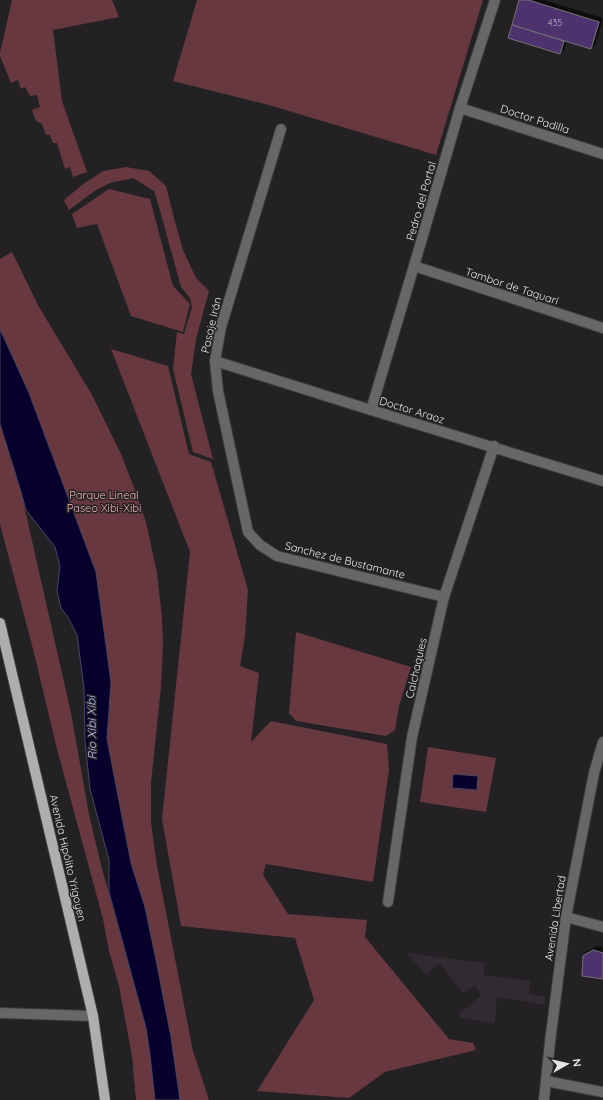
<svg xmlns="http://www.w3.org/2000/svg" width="603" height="1100" font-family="Quicksand,sans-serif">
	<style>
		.built { fill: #312b31 }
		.green { fill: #67383f }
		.water { fill: #08012b; stroke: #4b4563 }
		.building { fill: #4d306e; stroke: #737275; filter: url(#shadow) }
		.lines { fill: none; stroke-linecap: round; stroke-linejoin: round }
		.minor-casing { stroke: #3e3c3e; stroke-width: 12 }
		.major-casing { stroke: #3e3c3e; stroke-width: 12 }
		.minor { stroke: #686767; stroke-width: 10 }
		.major { stroke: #afadae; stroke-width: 10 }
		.labels { text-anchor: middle; stroke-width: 3; stroke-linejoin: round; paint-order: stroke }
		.number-label { font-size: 9px; fill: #c0b8c8 }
		.street-label { font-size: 11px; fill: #e6e5e6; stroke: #232123 }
		.park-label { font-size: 11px; fill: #fab5bd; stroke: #232123 }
		.water-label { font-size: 12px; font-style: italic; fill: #b4b8f2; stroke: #232123 }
	</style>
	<defs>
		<filter id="shadow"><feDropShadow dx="3.5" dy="-3.5" stdDeviation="0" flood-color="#0009"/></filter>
	</defs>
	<rect width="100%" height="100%" fill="#232123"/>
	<path class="built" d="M407,953L485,963L484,975L530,981L529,994L545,996V1005L497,997L495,1024L461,1018L458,1014L481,996L475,985L463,993L439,963L426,975Z"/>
	<g class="green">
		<path d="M12,0H112L119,17L53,30L62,101L87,172L73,177L70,167L65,169L57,143H53L50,135H46L42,124L36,121L32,110L40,107L37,95L30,96L25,87L21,89L18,80L11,83L0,56V53Z"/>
		<path d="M197,0H483L436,155L269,105L173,81Z"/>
		<path d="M126,167L149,171L166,186L175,222L183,250L196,278L209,291L196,339L191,374L213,459L193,452L173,369L177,332L184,334L192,307L190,298L181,287L159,207L154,191L133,178L110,183L96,190L69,210L64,200L82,185L103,171Z"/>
		<path d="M109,189L150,199L173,286L190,304L183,332L131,316L97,224L77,228L72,214Z"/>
		<path d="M12,252L39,307L91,393L121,454L135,490L146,522L157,573L162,617L163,642L161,687L151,783V822L157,866L193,1051L209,1100H180L171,1037L156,960L145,907L131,863L107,739L111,682L96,572L29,393L0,329V259Z"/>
		<path d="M111,349L168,366L189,454L211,462L248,590L245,636L240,666L259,673L251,742L271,721L387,744L389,770L373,882L266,864L263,875L288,914L367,920L365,937L449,1039L473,1043L476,1050L385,1072L349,1098L257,1091L314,1000L295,938L181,926L162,819L190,552Z"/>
		<path d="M0,424L21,492L71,713L89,814L101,865L146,1028L150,1055L155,1100H136L132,1056L119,986L109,951L103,919L57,749L33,649L0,524Z"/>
		<path d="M296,632L411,667L399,706L395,730L386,736L296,721L289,713Z"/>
		<path d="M428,747L496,758L486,812L420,802Z"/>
	</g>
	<g class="water">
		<path d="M0,329L29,393L96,572L111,682L107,739L131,863L145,907L156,960L171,1037L180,1100H155L150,1055L146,1028L109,892V860L90,789L85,741L84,688L77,635L69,619L61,608L57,591L60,566L55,547L26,510L21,492L0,424Z"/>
		<path d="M453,774L478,776L477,790L452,788Z"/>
	</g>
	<g class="building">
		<path d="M519,0H528L599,22L591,49L512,25Z"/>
		<path d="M512,25L564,41L560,54L508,38Z"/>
		<path d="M593,950L603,953V979L582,976L583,956Z"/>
	</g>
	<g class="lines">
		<g class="minor-casing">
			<g id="minor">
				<path d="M460,108L603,154"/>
				<path d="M281,129L221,327L215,361L218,391L248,532L260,545L277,556L444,597"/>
				<path d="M414,266L603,328"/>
				<path d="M215,361L371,410L603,481"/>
				<path d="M371,410L414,266L460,108L495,0"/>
				<path d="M388,902L412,737L444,597L494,446"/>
				<path d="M566,917L603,927"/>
				<path d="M0,1013L93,1016"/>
				<path d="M546,1081L603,1092"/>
				<path d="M544,1100L550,1042L566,917L594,773L603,742"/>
			</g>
		</g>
		<g class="major-casing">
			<path id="major" d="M0,623L93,1016L105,1100"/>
		</g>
		<use href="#minor" class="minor"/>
		<use href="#major" class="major"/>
	</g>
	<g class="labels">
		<g class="number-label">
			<text x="555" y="26">435</text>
		</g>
		<g class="street-label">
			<text transform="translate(535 119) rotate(18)" y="4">Doctor Padilla</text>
			<text transform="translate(421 201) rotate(-74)" y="4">Pedro del Portal</text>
			<text transform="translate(512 286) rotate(18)" y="4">Tambor de Taquarí</text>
			<text transform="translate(211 325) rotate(-77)" y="4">Pasaje Irán</text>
			<text transform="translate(412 410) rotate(17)" y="4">Doctor Araoz</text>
			<text transform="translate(345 560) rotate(14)" y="4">Sanchez de Bustamante</text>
			<text transform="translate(416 668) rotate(-77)" y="4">Calchaquies</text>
			<text transform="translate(68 858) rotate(77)" y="4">Avenida Hipólito Yrigoyen</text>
			<text transform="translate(555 918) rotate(-81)" y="4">Avenida Libertad</text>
		</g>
		<g class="park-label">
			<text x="104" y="499">Parque Lineal<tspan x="104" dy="13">Paseo Xibi-Xibi</tspan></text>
		</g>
		<g class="water-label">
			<text transform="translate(92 728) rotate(-91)" y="4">Río Xibi Xibi</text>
		</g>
	</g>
	<g transform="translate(567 1064) rotate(82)" stroke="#232123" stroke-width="3" paint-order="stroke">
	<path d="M0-3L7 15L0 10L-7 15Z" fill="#e6e5e6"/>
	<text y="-6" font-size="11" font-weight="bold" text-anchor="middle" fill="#e6e5e6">N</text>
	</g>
</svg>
